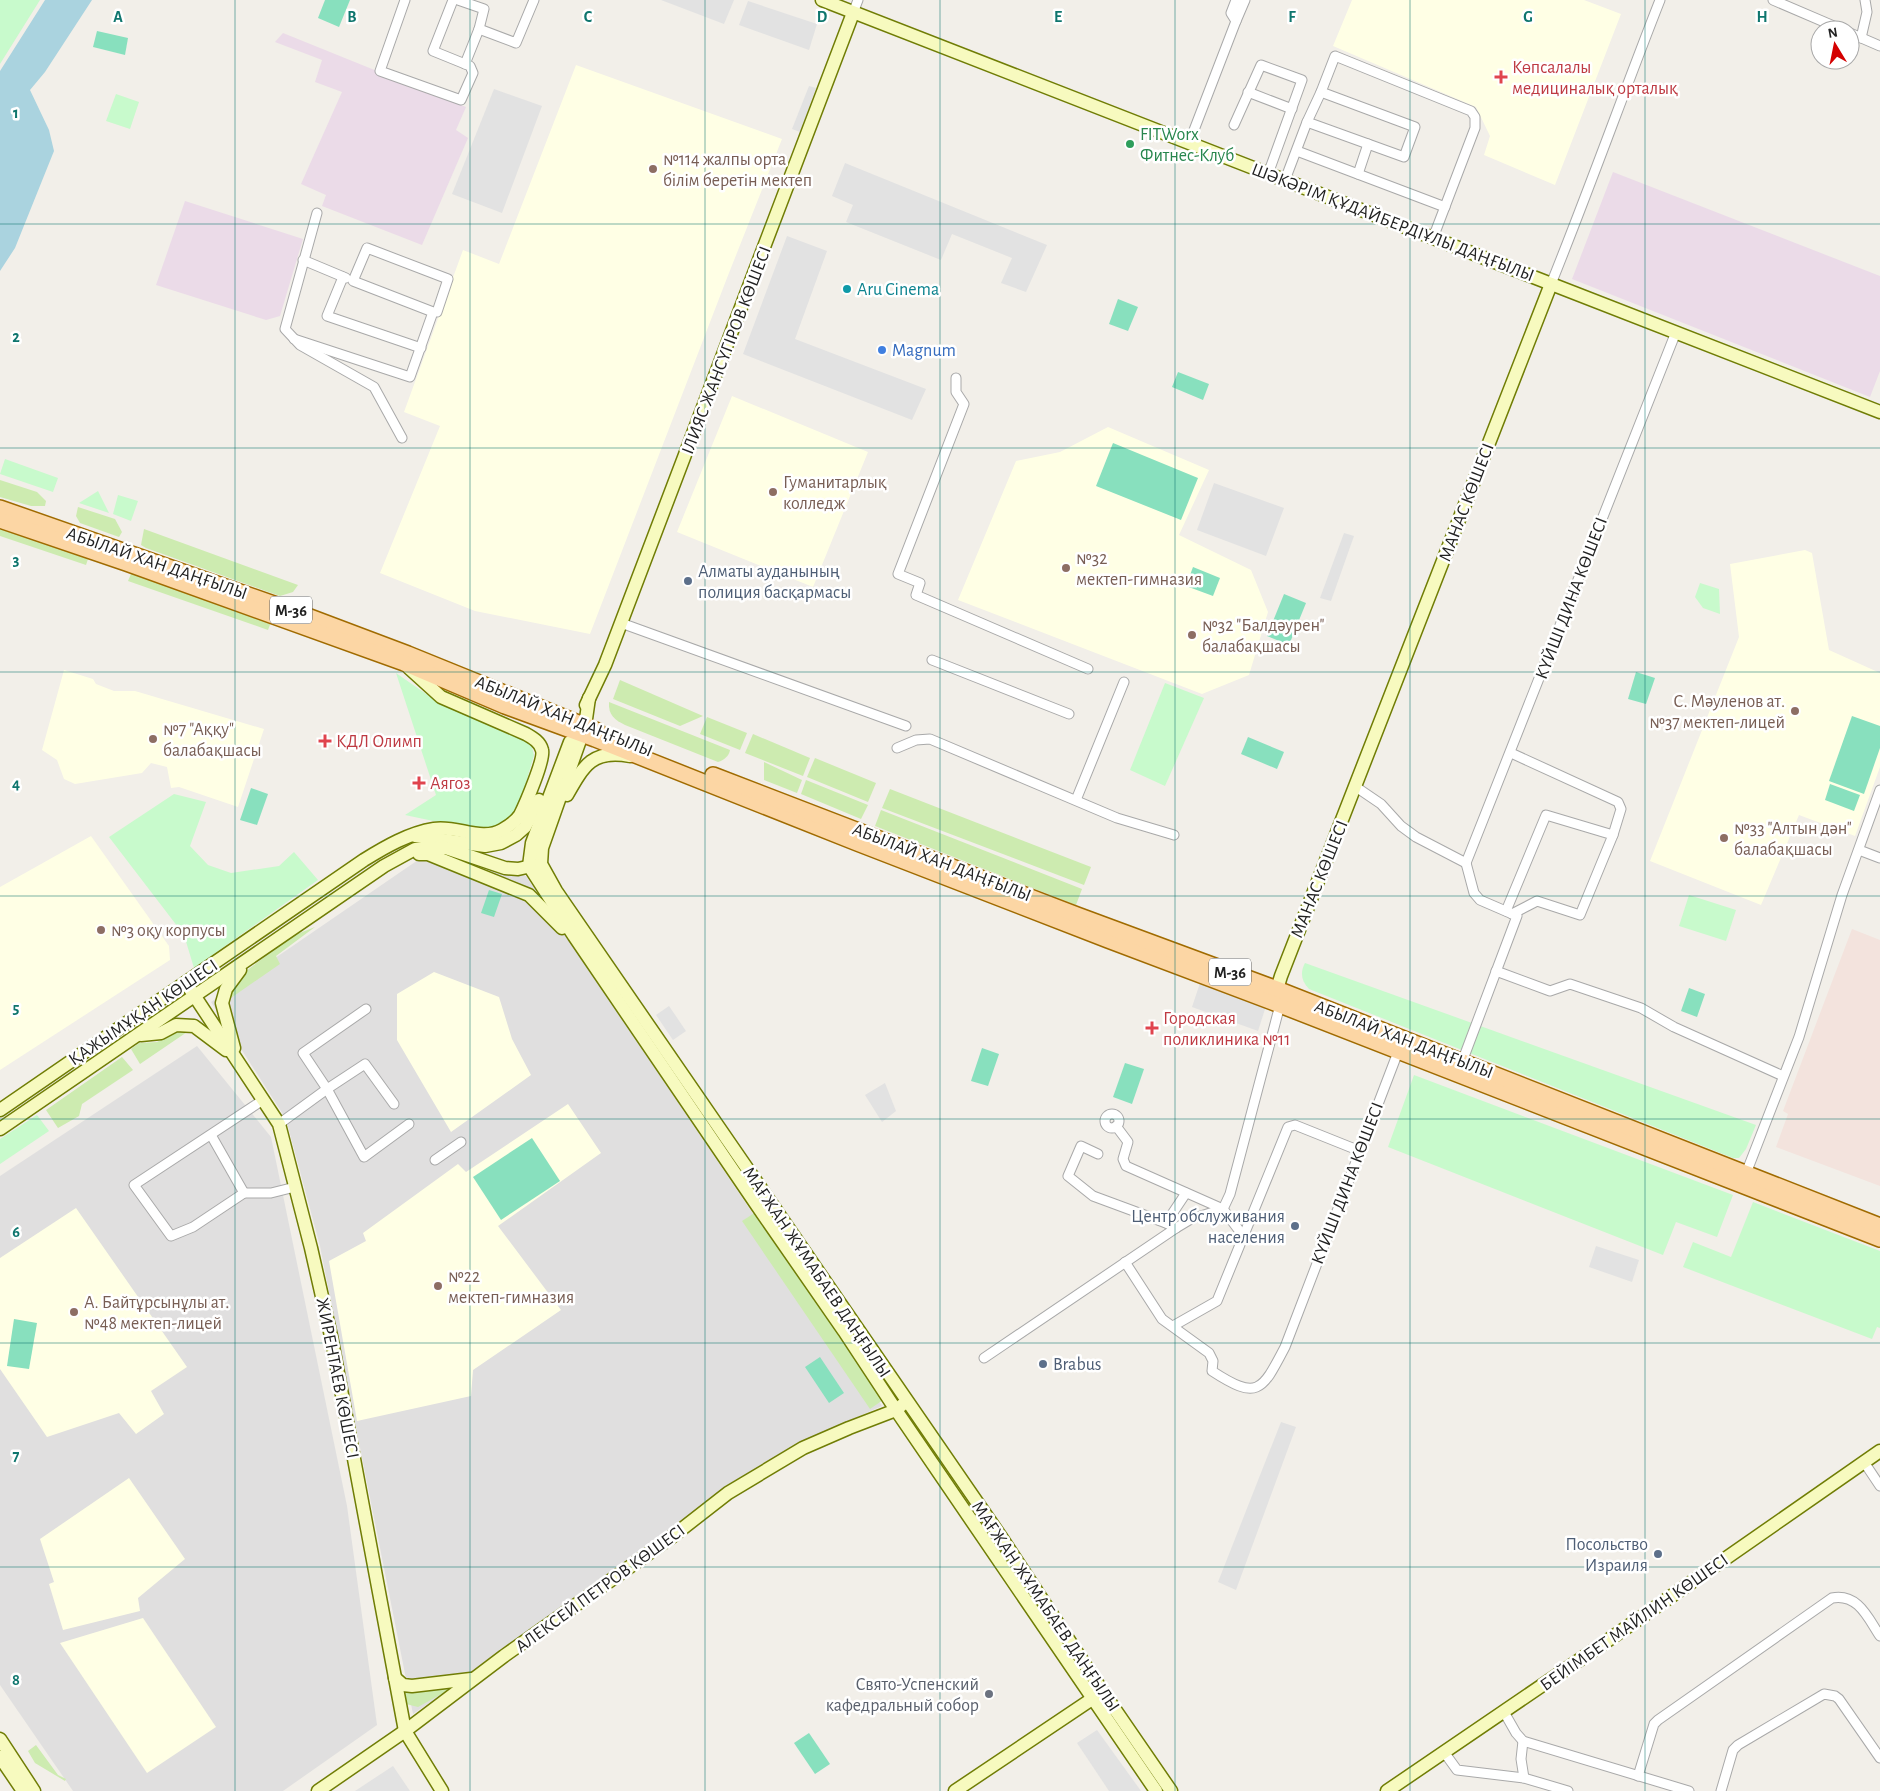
<svg xmlns="http://www.w3.org/2000/svg" width="1880" height="1791" font-family="'Alegreya Sans',sans-serif">
	<style>
		.residential { fill: #e0dfdf }
		.industrial { fill: #ebdbe8 }
		.education { fill: #ffffe5 }
		.military { fill: #f3e3dd }
		.grass { fill: #cdebb0 }
		.park { fill: #c8facc }
		.pitch { fill: #88e0be }
		.parking { fill: #e2e2e2 }
		.water { fill: #aad3df }
		.lines { fill: none; stroke-linecap: round; stroke-linejoin: round }
		.street-casing { stroke: #a9a9a9; stroke-width: 11 }
		.secondary-casing { stroke: #707d05; stroke-width: 15 }
		.primary-casing { stroke: #a06b00; stroke-width: 18 }
		.street { stroke: #fff; stroke-width: 9 }
		.secondary { stroke: #f7fabf; stroke-width: 12 }
		.primary { stroke: #fcd6a4; stroke-width: 15 }
		.grid { fill: none; stroke: #0f766e; stroke-width: 1; stroke-opacity: 0.55 }
		.health-dot { fill: #e0444e; stroke: #fff; stroke-width: 2 }
		.leisure-dot { fill: #2e9e5b; stroke: #fff; stroke-width: 2 }
		.education-dot { fill: #8d6e63; stroke: #fff; stroke-width: 2 }
		.culture-dot { fill: #0f9aa8; stroke: #fff; stroke-width: 2 }
		.shop-dot { fill: #3f7fe0; stroke: #fff; stroke-width: 2 }
		.service-dot { fill: #5c6f8a; stroke: #fff; stroke-width: 2 }
		.worship-dot { fill: #6b7280; stroke: #fff; stroke-width: 2 }
		.labels { text-anchor: middle; stroke-width: 5; stroke-linejoin: round; paint-order: stroke }
		.shield { fill: #fff; stroke: #646464; stroke-width: 1 }
		.shield-label { font-size: 16px; font-weight: bold; fill: #222 }
		.health-label { font-size: 18px; fill: #be3a42; stroke: #fff; text-anchor: start }
		.leisure-label { font-size: 18px; fill: #27864d; stroke: #fff; text-anchor: start }
		.education-label { font-size: 18px; fill: #785e54; stroke: #fff; text-anchor: start }
		.street-label { font-size: 18px; fill: #222; stroke: #fff }
		.culture-label { font-size: 18px; fill: #0d838f; stroke: #fff; text-anchor: start }
		.shop-label { font-size: 18px; fill: #366cbe; stroke: #fff; text-anchor: start }
		.service-label { font-size: 18px; fill: #4e5e75; stroke: #fff; text-anchor: start }
		.worship-label { font-size: 18px; fill: #5b616d; stroke: #fff; text-anchor: end }
		.grid-label { font-size: 16px; text-anchor: middle; font-weight: bold; fill: #0f766e; stroke: #fff; stroke-width: 5; stroke-linejoin: round; paint-order: stroke }
	</style>
	<rect width="100%" height="100%" fill="#f2efe9"/>
	<g class="residential">
		<path d="M418,860L526,876L882,1406L805,1440L723,1488L669,1539L413,1714L320,1246L286,1119L211,1002Z"/>
		<path d="M197,1046L271,1137L347,1506L377,1725L283,1791H73L0,1685V1176Z"/>
	</g>
	<g class="industrial">
		<path d="M283,33L466,107L456,130L468,138L422,245L322,206L326,195L301,184L342,92L315,82L322,60L275,42Z"/>
		<path d="M1613,172L1880,276V371L1870,397L1572,279Z"/>
		<path d="M185,201L303,239L280,316L266,320L156,285Z"/>
	</g>
	<g class="education">
		<path d="M1352,0H1584L1621,14L1555,185L1484,155L1490,136L1476,107L1333,46Z"/>
		<path d="M576,65L782,139L727,278L590,634L475,611L380,573L440,426L404,412L463,250L499,264Z"/>
		<path d="M732,396L868,452L813,587L677,532Z"/>
		<path d="M1108,427L1209,470L1179,535L1251,570L1268,612L1249,675L1202,694L958,600L1016,461L1060,452Z"/>
		<path d="M1805,550L1812,553L1829,650L1880,673V767L1855,836L1799,815L1761,905L1650,861L1739,637L1730,564Z"/>
		<path d="M64,670L93,679L96,684L114,691H135L264,729L238,807L179,787L171,788L167,767L151,763L142,773L75,784L64,779L57,760L42,750Z"/>
		<path d="M91,836L169,946L170,960L0,1070V887Z"/>
		<path d="M434,972L499,997L512,1039L531,1075L451,1132L397,1040V994Z"/>
		<path d="M568,1104L601,1153L498,1226L561,1310L473,1370L471,1396L357,1421L329,1261L366,1241L363,1233L458,1164L466,1172Z"/>
		<path d="M76,1208L187,1367L151,1391L164,1414L136,1434L119,1413L47,1437L0,1369V1258Z"/>
		<path d="M129,1478L185,1559L138,1598L140,1611L63,1630L49,1584L54,1582L40,1539Z"/>
		<path d="M143,1618L216,1727L147,1773L60,1643Z"/>
	</g>
	<path class="military" d="M1852,929L1880,940V1186L1776,1147L1788,1114L1783,1111Z"/>
	<g class="grass">
		<path d="M0,480L37,492L46,501L45,506H31L0,497Z"/>
		<path d="M78,507L115,519L122,532L119,537L80,523L76,516Z"/>
		<path d="M0,524L111,560L110,566L88,559L86,565L0,536Z"/>
		<path d="M144,529L298,585L293,592L280,596L146,548L141,545Z"/>
		<path d="M133,569L271,622L268,630L128,581Z"/>
		<path d="M620,680L703,716L680,726L613,699Z"/>
		<path d="M609,702L730,750C729,756 724,760 718,762L625,725C615,720 608,715 609,702Z"/>
		<path d="M707,717L747,733L740,750L700,734Z"/>
		<path d="M753,734L810,758L803,776L745,753Z"/>
		<path d="M815,758L876,783L868,802L807,777Z"/>
		<path d="M764,762L802,780L797,793L764,780Z"/>
		<path d="M806,780L868,805L861,819L801,794Z"/>
		<path d="M890,789L1091,867L1084,885L882,808Z"/>
		<path d="M881,810L1082,889L1076,905L875,826Z"/>
		<path d="M315,927L276,956L280,964L228,1000L233,985L241,975L292,936Z"/>
		<path d="M182,1029L190,1030L140,1064L131,1049L139,1043L157,1042Z"/>
		<path d="M122,1057L133,1070L82,1104L79,1116L58,1128L46,1110Z"/>
		<path d="M756,1212L883,1400L870,1409L742,1221Z"/>
		<path d="M456,1686L418,1707L406,1704L405,1691Z"/>
		<path d="M36,1745L58,1775L66,1779L65,1781L35,1763L28,1751Z"/>
	</g>
	<g class="park">
		<path d="M0,0H40L0,64Z"/>
		<path d="M116,94L139,102L130,129L106,121Z"/>
		<path d="M5,459L58,478L53,492L0,474Z"/>
		<path d="M98,491L109,513L79,503Z"/>
		<path d="M118,495L138,501L131,521L113,514Z"/>
		<path d="M1700,583L1719,589L1720,614L1703,608L1695,597Z"/>
		<path d="M396,673L429,696L531,744L534,755L521,800L515,814L500,825L484,829L466,828L405,815L436,795Z"/>
		<path d="M1165,683L1204,698L1165,786L1130,770Z"/>
		<path d="M174,794L206,802L190,846L208,865L231,873L279,866L294,852L318,880L194,968L184,935L109,837Z"/>
		<path d="M1689,895L1736,910L1726,941L1679,926Z"/>
		<path d="M1305,963L1756,1125L1746,1149L1739,1158H1733L1309,989C1301,981 1300,972 1305,963Z"/>
		<path d="M1414,1075L1733,1195L1717,1237L1676,1222L1663,1255L1388,1147Z"/>
		<path d="M37,1115L49,1131L0,1164V1139Z"/>
		<path d="M1753,1202L1880,1251V1328L1877,1327L1872,1339L1683,1267L1693,1242L1731,1257Z"/>
	</g>
	<g class="pitch">
		<path d="M325,0H350L339,27L318,18Z"/>
		<path d="M97,31L128,38L125,55L93,47Z"/>
		<path d="M1118,299L1138,307L1128,331L1109,324Z"/>
		<path d="M1178,372L1209,384L1203,400L1172,387Z"/>
		<path d="M1113,443L1198,478L1181,520L1096,486Z"/>
		<path d="M1193,567L1220,578L1213,596L1186,586Z"/>
		<path d="M1284,594L1306,603L1289,645L1267,636Z"/>
		<path d="M1636,672L1655,678L1646,704L1628,699Z"/>
		<path d="M1852,716L1880,726V748L1864,794L1829,781Z"/>
		<path d="M1248,737L1284,752L1277,769L1241,754Z"/>
		<path d="M1830,784L1860,795L1854,811L1825,800Z"/>
		<path d="M251,788L268,794L257,825L240,820Z"/>
		<path d="M489,890L502,894L494,917L481,913Z"/>
		<path d="M1689,988L1705,994L1697,1017L1681,1011Z"/>
		<path d="M982,1048L999,1054L988,1086L971,1081Z"/>
		<path d="M1125,1063L1144,1069L1132,1104L1113,1097Z"/>
		<path d="M532,1138L560,1181L501,1220L473,1177Z"/>
		<path d="M14,1319L37,1323L29,1369L7,1366Z"/>
		<path d="M820,1357L844,1393L829,1403L805,1367Z"/>
		<path d="M809,1733L830,1764L815,1774L794,1743Z"/>
	</g>
	<g class="parking">
		<path d="M661,0H734L724,24Z"/>
		<path d="M748,1L817,24L809,50L739,25Z"/>
		<path d="M809,86L816,88L800,132L792,129Z"/>
		<path d="M494,89L542,106L502,213L452,194Z"/>
		<path d="M845,163L1047,245L1026,292L1001,283L1012,258L952,234L941,260L846,222L853,205L832,196Z"/>
		<path d="M787,236L827,251L795,339L926,389L912,420L743,354Z"/>
		<path d="M1214,483L1284,508L1266,556L1197,530Z"/>
		<path d="M1344,533L1354,536L1331,601L1320,598Z"/>
		<path d="M1200,983L1266,1006L1258,1031L1192,1007Z"/>
		<path d="M669,1006L686,1031L673,1040L656,1015Z"/>
		<path d="M885,1083L896,1111L882,1122L865,1095Z"/>
		<path d="M1596,1246L1639,1260L1632,1282L1589,1267Z"/>
		<path d="M1281,1422L1296,1427L1236,1590L1218,1582Z"/>
		<path d="M1097,1730L1141,1791H1109L1077,1743Z"/>
		<path d="M393,1766L410,1791H355Z"/>
	</g>
	<path class="water" d="M45,0H92L45,72L30,90L49,130L54,151L15,248L0,271V71Z"/>
	<g class="lines">
		<g class="street-casing">
			<g id="street">
				<path d="M405,0L380,71L461,100L473,73L470,66L433,51L453,0"/>
				<path d="M458,0L484,9L479,29L465,64"/>
				<path d="M1773,0L1843,30"/>
				<path d="M853,13L858,0"/>
				<path d="M1236,21L1245,0"/>
				<path d="M479,29L516,43L534,0"/>
				<path d="M1850,33L1880,46"/>
				<path d="M1861,38L1867,12L1865,0"/>
				<path d="M1248,92L1292,109"/>
				<path d="M1307,122L1404,157L1415,127L1321,92"/>
				<path d="M1234,125L1261,65L1302,80L1268,174"/>
				<path d="M1189,143L1236,21L1231,13L1236,0"/>
				<path d="M1297,151L1445,207"/>
				<path d="M1358,174L1368,144"/>
				<path d="M1285,180L1307,122L1321,92L1335,56L1471,111L1475,117V128L1433,238"/>
				<path d="M317,213L285,329L300,345L374,387L402,438"/>
				<path d="M303,260L346,278"/>
				<path d="M343,277L327,316L421,348"/>
				<path d="M1551,284C1589,190 1623,94 1660,0"/>
				<path d="M294,339L410,377L433,312H437L448,279L367,248L353,281L433,312"/>
				<path d="M956,378V392L964,404L898,574L920,583L916,595L1088,669"/>
				<path d="M621,623L906,726"/>
				<path d="M932,660L1069,714"/>
				<path d="M897,748L916,740L930,739L1117,818L1174,835"/>
				<path d="M1511,753L1618,802L1621,809L1613,835"/>
				<path d="M1356,787L1381,804L1401,826L1416,837L1466,863"/>
				<path d="M1076,800L1124,682"/>
				<path d="M1859,850L1880,858"/>
				<path d="M1466,863L1676,332"/>
				<path d="M1506,911L1546,815L1613,835L1580,915L1537,901L1512,914"/>
				<path d="M1496,971L1550,991L1570,984L1641,1008L1674,1027L1783,1076"/>
				<path d="M1462,1062L1517,916L1480,900L1474,893L1466,863"/>
				<path d="M263,1100L134,1185L171,1236L193,1227L244,1193H271L295,1187"/>
				<path d="M394,1104L365,1064L327,1089L364,1157L409,1124"/>
				<circle cx="1112" cy="1121" r="7"/>
				<path d="M279,1124L327,1089L303,1053L366,1009"/>
				<path d="M1116,1126L1128,1142L1123,1159L1126,1166L1223,1209L1244,1237"/>
				<path d="M211,1135L244,1193"/>
				<path d="M1098,1154L1081,1146L1068,1176L1093,1196L1166,1223L1176,1228"/>
				<path d="M435,1160L461,1142"/>
				<path d="M1745,1176L1799,1037L1842,895L1880,790"/>
				<path d="M1166,1223L1186,1193"/>
				<path d="M1125,1262L1162,1319L1209,1353L1213,1361L1212,1371C1258,1401 1262,1391 1285,1347L1398,1052"/>
				<path d="M1173,1326L1217,1301L1288,1127L1295,1125L1360,1151"/>
				<path d="M984,1358L1176,1228L1191,1219L1223,1209L1230,1194L1280,1005"/>
				<path d="M1864,1462L1880,1486"/>
				<path d="M1504,1712L1516,1733L1523,1741L1689,1791"/>
				<path d="M1523,1741L1521,1759L1524,1778"/>
				<path d="M1444,1752L1457,1770L1524,1778L1568,1791"/>
				<path d="M1638,1776L1654,1724L1658,1720L1832,1598C1858,1593 1868,1618 1880,1636"/>
				<path d="M1721,1791L1733,1750L1738,1745L1824,1694L1835,1696L1839,1699L1880,1758"/>
			</g>
		</g>
		<g class="secondary-casing">
			<g id="secondary">
				<path d="M822,0L1880,412"/>
				<path d="M589,698L585,726L542,848L541,864L556,891L1001,1537L1103,1692L1171,1791"/>
				<path d="M586,705L605,665L853,13"/>
				<path d="M567,795C584,765 593,749 630,756"/>
				<path d="M415,836L485,846L501,843L516,835L525,827L539,800"/>
				<path d="M440,846L505,868L518,869L536,865"/>
				<path d="M419,854H428L529,895L562,928"/>
				<path d="M529,866L574,936L758,1207L844,1331L896,1410L1156,1791"/>
				<path d="M529,866L532,843L570,742"/>
				<path d="M186,983L279,1124L311,1248L331,1336L405,1731L442,1791"/>
				<path d="M1279,997L1277,989L1281,976L1551,284"/>
				<path d="M141,1035L161,1033L176,1025L194,1026L226,1050"/>
				<path d="M234,1048L222,1003L226,989L240,970"/>
				<path d="M0,1110L364,860C385,847 409,833 434,829C457,825 481,842 502,830C509,826 516,821 520,815C525,805 545,759 542,750C540,742 533,738 526,734L441,697L409,668"/>
				<path d="M0,1129L384,866L415,849L446,848"/>
				<path d="M395,1678L403,1685L412,1686L471,1679"/>
				<path d="M0,1739L34,1791"/>
				<path d="M0,1757L23,1791"/>
				<path d="M318,1791L405,1731L504,1656L669,1539L728,1493L803,1448L849,1428L896,1410L902,1405"/>
				<path d="M955,1791L1098,1695"/>
				<path d="M1387,1791L1594,1650L1880,1451"/>
			</g>
		</g>
		<g class="primary-casing">
			<g id="primary">
				<path d="M0,508L294,611L408,654L598,731"/>
				<path d="M0,520L126,563L404,663L505,706L595,739L857,843L1108,940L1280,1005L1880,1239"/>
				<path d="M713,775L1077,915L1277,989L1880,1226"/>
			</g>
		</g>
		<use href="#street" class="street"/>
		<use href="#secondary" class="secondary"/>
		<use href="#primary" class="primary"/>
	</g>
	<path class="grid" d="M235,0V1791M470,0V1791M705,0V1791M940,0V1791M1175,0V1791M1410,0V1791M1645,0V1791M0,224H1880M0,448H1880M0,672H1880M0,896H1880M0,1119H1880M0,1343H1880M0,1567H1880"/>
	<g class="health-dot">
		<path d="M1498.5 69.5h5v5h5v5h-5v5h-5v-5h-5v-5h5z"/>
		<path d="M322.5 733.5h5v5h5v5h-5v5h-5v-5h-5v-5h5z"/>
		<path d="M416.5 775.5h5v5h5v5h-5v5h-5v-5h-5v-5h5z"/>
		<path d="M1149.5 1020.5h5v5h5v5h-5v5h-5v-5h-5v-5h5z"/>
	</g>
	<circle class="leisure-dot" cx="1130" cy="144" r="5"/>
	<g class="education-dot">
		<circle cx="653" cy="169" r="5"/>
		<circle cx="773" cy="492" r="5"/>
		<circle cx="1066" cy="568" r="5"/>
		<circle cx="1192" cy="635" r="5"/>
		<circle cx="1795" cy="711" r="5"/>
		<circle cx="153" cy="739" r="5"/>
		<circle cx="1724" cy="838" r="5"/>
		<circle cx="101" cy="930" r="5"/>
		<circle cx="438" cy="1286" r="5"/>
		<circle cx="74" cy="1312" r="5"/>
	</g>
	<circle class="culture-dot" cx="847" cy="289" r="5"/>
	<circle class="shop-dot" cx="882" cy="350" r="5"/>
	<g class="service-dot">
		<circle cx="688" cy="581" r="5"/>
		<circle cx="1295" cy="1226" r="5"/>
		<circle cx="1043" cy="1364" r="5"/>
		<circle cx="1658" cy="1554" r="5"/>
	</g>
	<circle class="worship-dot" cx="989" cy="1694" r="5"/>
	<g class="labels">
		<g class="shield">
			<rect x="270" y="596.5" width="42" height="27" rx="4"/>
			<rect x="1209" y="958.5" width="42" height="27" rx="4"/>
		</g>
		<g class="shield-label">
			<text x="291" y="616">M-36</text>
			<text x="1230" y="978">M-36</text>
		</g>
		<g class="health-label">
			<text x="1512" y="73">Көпсалалы<tspan x="1512" dy="21">медициналық орталық</tspan></text>
			<text x="336" y="747">КДЛ Олимп</text>
			<text x="430" y="789">Аягоз</text>
			<text x="1163" y="1024">Городская<tspan x="1163" dy="21">поликлиника №11</tspan></text>
		</g>
		<g class="leisure-label">
			<text x="1140" y="140">FITWorx<tspan x="1140" dy="21">Фитнес-Клуб</tspan></text>
		</g>
		<g class="education-label">
			<text x="663" y="165">№114 жалпы орта<tspan x="663" dy="21">білім беретін мектеп</tspan></text>
			<text x="783" y="488">Гуманитарлық<tspan x="783" dy="21">колледж</tspan></text>
			<text x="1076" y="564">№32<tspan x="1076" dy="21">мектеп-гимназия</tspan></text>
			<text x="1202" y="631">№32 "Балдәурен"<tspan x="1202" dy="21">балабақшасы</tspan></text>
			<text x="1785" y="707" text-anchor="end">С. Мәуленов ат.<tspan x="1785" dy="21">№37 мектеп-лицей</tspan></text>
			<text x="163" y="735">№7 "Аққу"<tspan x="163" dy="21">балабақшасы</tspan></text>
			<text x="1734" y="834">№33 "Алтын дән"<tspan x="1734" dy="21">балабақшасы</tspan></text>
			<text x="111" y="936">№3 оқу корпусы</text>
			<text x="448" y="1282">№22<tspan x="448" dy="21">мектеп-гимназия</tspan></text>
			<text x="84" y="1308">А. Байтұрсынұлы ат.<tspan x="84" dy="21">№48 мектеп-лицей</tspan></text>
		</g>
		<g class="street-label">
			<text transform="translate(1393 222) rotate(21)" y="6">ШӘКӘРІМ ҚҰДАЙБЕРДІҰЛЫ ДАҢҒЫЛЫ</text>
			<text transform="translate(726 350) rotate(-69)" y="6">ІЛИЯС ЖАНСҮГІРОВ КӨШЕСІ</text>
			<text transform="translate(1466 502) rotate(-69)" y="6">МАНАС КӨШЕСІ</text>
			<text transform="translate(157 563) rotate(19)" y="6">АБЫЛАЙ ХАН ДАҢҒЫЛЫ</text>
			<text transform="translate(1571 598) rotate(-69)" y="6">КҮЙШІ ДИНА КӨШЕСІ</text>
			<text transform="translate(564 716) rotate(22)" y="6">АБЫЛАЙ ХАН ДАҢҒЫЛЫ</text>
			<text transform="translate(942 862) rotate(21)" y="6">АБЫЛАЙ ХАН ДАҢҒЫЛЫ</text>
			<text transform="translate(1319 879) rotate(-68)" y="6">МАНАС КӨШЕСІ</text>
			<text transform="translate(143 1012) rotate(-34)" y="6">ҚАЖЫМҰҚАН КӨШЕСІ</text>
			<text transform="translate(1404 1039) rotate(21)" y="6">АБЫЛАЙ ХАН ДАҢҒЫЛЫ</text>
			<text transform="translate(1347 1183) rotate(-69)" y="6">КҮЙШІ ДИНА КӨШЕСІ</text>
			<text transform="translate(817 1272) rotate(56)" y="6">МАҒЖАН ЖҰМАБАЕВ ДАҢҒЫЛЫ</text>
			<text transform="translate(338 1378) rotate(79)" y="6">ЖИРЕНТАЕВ КӨШЕСІ</text>
			<text transform="translate(600 1588) rotate(-36)" y="6">АЛЕКСЕЙ ПЕТРОВ КӨШЕСІ</text>
			<text transform="translate(1046 1606) rotate(56)" y="6">МАҒЖАН ЖҰМАБАЕВ ДАҢҒЫЛЫ</text>
			<text transform="translate(1634 1622) rotate(-35)" y="6">БЕЙІМБЕТ МАЙЛИН КӨШЕСІ</text>
		</g>
		<g class="culture-label">
			<text x="857" y="295">Aru Cinema</text>
		</g>
		<g class="shop-label">
			<text x="892" y="356">Magnum</text>
		</g>
		<g class="service-label">
			<text x="698" y="577">Алматы ауданының<tspan x="698" dy="21">полиция басқармасы</tspan></text>
			<text x="1285" y="1222" text-anchor="end">Центр обслуживания<tspan x="1285" dy="21">населения</tspan></text>
			<text x="1053" y="1370">Brabus</text>
			<text x="1648" y="1550" text-anchor="end">Посольство<tspan x="1648" dy="21">Израиля</tspan></text>
		</g>
		<g class="worship-label">
			<text x="979" y="1690">Свято-Успенский<tspan x="979" dy="21">кафедральный собор</tspan></text>
		</g>
	</g>
	<g class="grid-label">
		<text x="118" y="22">A</text>
		<text x="352" y="22">B</text>
		<text x="588" y="22">C</text>
		<text x="822" y="22">D</text>
		<text x="1058" y="22">E</text>
		<text x="1292" y="22">F</text>
		<text x="1528" y="22">G</text>
		<text x="1762" y="22">H</text>
		<text x="16" y="118">1</text>
		<text x="16" y="342">2</text>
		<text x="16" y="565">3</text>
		<text x="16" y="789">4</text>
		<text x="16" y="1013">5</text>
		<text x="16" y="1237">6</text>
		<text x="16" y="1461">7</text>
		<text x="16" y="1685">8</text>
	</g>
	<g transform="translate(1835 45) rotate(350)"><circle r="24" fill="#ffffff" stroke="#a7a7a7"/>
	<path d="M0-4L9 19L0 12L-9 19Z" fill="#d40000"/>
	<text y="-8" font-size="14" font-weight="bold" text-anchor="middle" fill="#222222">N</text>
	</g>
</svg>
